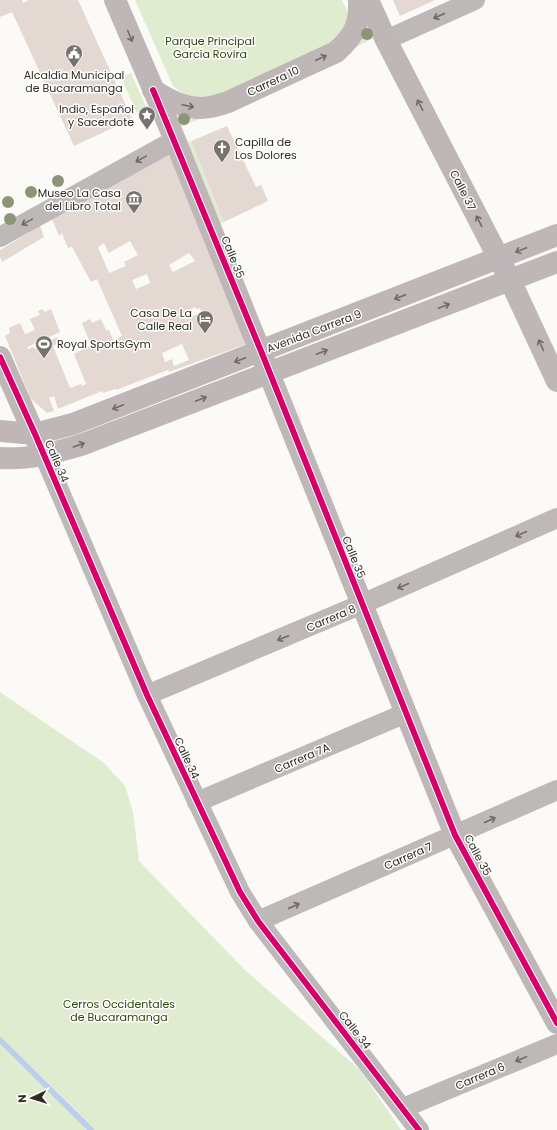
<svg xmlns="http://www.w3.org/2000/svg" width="557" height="1130" font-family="Poppins,sans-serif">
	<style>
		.green { fill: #e0ecd0 }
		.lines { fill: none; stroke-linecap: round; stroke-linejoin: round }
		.stream { stroke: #b9cfee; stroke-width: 5.5 }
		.building { fill: #e3d8d2; fill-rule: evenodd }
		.street { stroke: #bfb8b8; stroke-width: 20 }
		.secondary { stroke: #beb6b7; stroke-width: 22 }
		.cycleway-casing { stroke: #fff; stroke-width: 8 }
		.cycleway { stroke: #d6006c; stroke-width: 6 }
		.tree { fill: #8b9676 }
		.oneway { stroke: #706a65 }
		.oneway2 { stroke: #706a64 }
		.labels { text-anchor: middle; stroke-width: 3; stroke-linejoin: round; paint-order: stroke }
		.park-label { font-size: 11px; fill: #30440d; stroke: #fff }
		.poi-label { font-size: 11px; fill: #302b21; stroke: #fff; text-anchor: end }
		.street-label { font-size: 11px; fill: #302b21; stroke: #fff }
	</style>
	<rect width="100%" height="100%" fill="#fbfaf7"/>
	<g class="green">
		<path d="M135,0H342L347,11L348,24L331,43L214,98H198L184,95L173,86Z"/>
		<path d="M363,9L375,37L351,50Z"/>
		<path d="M131,73L147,109L137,113L121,77Z"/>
		<path d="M169,107L204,117L178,128Z"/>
		<path d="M191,141L224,222L219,224L186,143Z"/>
		<path d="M0,692L104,763L125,786L133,812L139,861L246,971L360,1070L401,1130H0Z"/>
	</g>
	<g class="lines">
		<path class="stream" d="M0,1040L91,1130"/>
	</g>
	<g class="building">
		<path d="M0,0H22L23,3L29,0H78L132,119L74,146L12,12L0,17Z"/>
		<path d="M393,0H435L400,16Z"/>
		<path d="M227,126L256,187L261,185L268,201L224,222L191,141Z"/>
		<path d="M168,149L249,343L169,372L168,370L116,390L115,389L103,393L102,391L58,409L54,396L49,398L54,411L47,413L31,399L5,336L10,333L9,328L20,323L25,334L35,330L30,319L40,315L38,311L42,309L45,312L51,309L60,332L27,347L28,349L33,347L35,349L57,337L60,342L53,346L70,388L81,384L82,386L86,384L74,354L91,345L82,323L90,319L92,323L101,319L106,330H109L113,340L122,336L97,279L91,282L72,247L68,248L62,233L59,236L52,219ZM130,241L138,255L124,262L126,266L109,273L98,247L104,243L109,253ZM189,253L195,261L173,272L169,265ZM147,274L150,283L136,289L132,280ZM195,307L197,309L200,308L202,313L193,316L190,310ZM188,310L190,317L185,319L183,313ZM182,344L189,360L174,366L172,359L165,362L162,353Z"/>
		<path d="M40,226L44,237L2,262L0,257V250Z"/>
	</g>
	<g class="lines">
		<g class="street">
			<path d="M386,40L475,0"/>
			<path d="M0,237L175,140"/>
			<path d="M44,455L147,695L240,892L258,921L419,1130"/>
			<path d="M147,695L362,604L557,518"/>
			<path d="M197,802L406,713"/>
			<path d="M258,921L557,790"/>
			<path d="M403,1108L557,1044"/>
		</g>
		<g class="secondary">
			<path d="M115,0L175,140L455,835L557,1023"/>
			<path d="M368,0L386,40L510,280L557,381"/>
			<path d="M153,90C170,101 189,111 210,107C216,106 222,104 228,102L336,52C354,36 360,25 359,0"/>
			<path d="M0,357L39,445"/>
			<path d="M0,431L35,434L73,424L557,235"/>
			<path d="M0,458C28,460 54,453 81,445L557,262"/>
		</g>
		<g class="cycleway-casing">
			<g id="cycleway">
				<path d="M153,90L261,351L455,835L557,1023"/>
				<path d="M0,357L35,434L147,695L240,892L258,921L419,1130"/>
			</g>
		</g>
		<use href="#cycleway" class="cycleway"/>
	</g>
	<g class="tree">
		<circle cx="367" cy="34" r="6"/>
		<circle cx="184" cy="119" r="6"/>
		<circle cx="58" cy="181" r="6"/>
		<circle cx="31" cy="192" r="6"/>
		<circle cx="8" cy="202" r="6"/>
		<circle cx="10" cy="219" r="6"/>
	</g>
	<defs><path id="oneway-shaft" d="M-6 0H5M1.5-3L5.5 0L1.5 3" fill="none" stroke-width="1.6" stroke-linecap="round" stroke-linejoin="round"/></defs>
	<g class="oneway">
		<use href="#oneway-shaft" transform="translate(439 16) rotate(156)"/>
		<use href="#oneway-shaft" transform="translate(141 159) rotate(151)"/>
		<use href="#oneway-shaft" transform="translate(27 222) rotate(151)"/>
		<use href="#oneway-shaft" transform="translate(521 534) rotate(156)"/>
		<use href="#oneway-shaft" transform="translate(403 586) rotate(156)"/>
		<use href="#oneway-shaft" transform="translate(283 638) rotate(157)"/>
		<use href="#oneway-shaft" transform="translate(490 820) rotate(-24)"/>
		<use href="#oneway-shaft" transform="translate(294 906) rotate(-24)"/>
		<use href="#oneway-shaft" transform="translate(521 1059) rotate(157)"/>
	</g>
	<g class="oneway2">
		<use href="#oneway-shaft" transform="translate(130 36) rotate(67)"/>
		<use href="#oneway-shaft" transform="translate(321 58) rotate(-25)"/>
		<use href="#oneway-shaft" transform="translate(420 105) rotate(-117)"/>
		<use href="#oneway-shaft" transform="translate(188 106) rotate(12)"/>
		<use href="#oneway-shaft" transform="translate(479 221) rotate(-117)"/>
		<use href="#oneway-shaft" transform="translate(521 250) rotate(158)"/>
		<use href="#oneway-shaft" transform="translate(400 297) rotate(159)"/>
		<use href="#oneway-shaft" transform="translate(444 306) rotate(-21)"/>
		<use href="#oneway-shaft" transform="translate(541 345) rotate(-114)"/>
		<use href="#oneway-shaft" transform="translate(322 352) rotate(-21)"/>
		<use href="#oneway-shaft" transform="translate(240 360) rotate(159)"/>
		<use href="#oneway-shaft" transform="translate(201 399) rotate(-21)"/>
		<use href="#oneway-shaft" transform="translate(118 407) rotate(159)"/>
		<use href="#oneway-shaft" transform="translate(79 445) rotate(-19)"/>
	</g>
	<defs>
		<g id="civic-pin" transform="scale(0.9)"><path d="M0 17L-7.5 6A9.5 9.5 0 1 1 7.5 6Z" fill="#77736c" stroke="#fff"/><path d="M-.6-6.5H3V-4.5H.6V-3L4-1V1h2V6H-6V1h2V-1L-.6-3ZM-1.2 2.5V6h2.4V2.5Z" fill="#fff"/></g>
		<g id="sight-pin" transform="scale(0.9)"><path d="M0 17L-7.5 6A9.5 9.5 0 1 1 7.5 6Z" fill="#77736c" stroke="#fff"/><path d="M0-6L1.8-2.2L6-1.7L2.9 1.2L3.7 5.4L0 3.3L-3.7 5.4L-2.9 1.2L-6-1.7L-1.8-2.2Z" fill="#fff"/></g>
		<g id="church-pin" transform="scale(0.9)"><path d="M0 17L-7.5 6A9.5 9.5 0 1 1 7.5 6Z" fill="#77736c" stroke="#fff"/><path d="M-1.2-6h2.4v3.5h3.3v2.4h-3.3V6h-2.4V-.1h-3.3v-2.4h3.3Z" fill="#fff"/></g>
		<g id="museum-pin" transform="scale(0.9)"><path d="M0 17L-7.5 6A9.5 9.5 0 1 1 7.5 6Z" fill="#77736c" stroke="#fff"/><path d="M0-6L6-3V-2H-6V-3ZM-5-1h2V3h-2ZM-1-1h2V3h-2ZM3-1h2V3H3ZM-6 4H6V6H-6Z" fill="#fff"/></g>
		<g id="hotel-pin" transform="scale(0.9)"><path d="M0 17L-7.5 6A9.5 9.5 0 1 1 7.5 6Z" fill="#77736c" stroke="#fff"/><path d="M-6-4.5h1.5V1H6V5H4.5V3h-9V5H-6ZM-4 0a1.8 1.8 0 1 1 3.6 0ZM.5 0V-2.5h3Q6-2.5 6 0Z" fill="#fff"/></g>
		<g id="stadium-pin" transform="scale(0.9)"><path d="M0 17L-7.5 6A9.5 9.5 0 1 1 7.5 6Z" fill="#77736c" stroke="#fff"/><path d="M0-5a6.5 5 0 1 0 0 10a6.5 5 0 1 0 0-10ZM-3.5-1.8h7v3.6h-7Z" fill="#fff"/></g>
	</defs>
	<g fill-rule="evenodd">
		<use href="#civic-pin" x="74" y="53"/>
		<use href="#sight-pin" x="147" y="115"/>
		<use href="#church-pin" x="222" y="148"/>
		<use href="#museum-pin" x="134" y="199"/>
		<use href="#hotel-pin" x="205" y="319"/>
		<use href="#stadium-pin" x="44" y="344"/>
	</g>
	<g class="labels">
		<g class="park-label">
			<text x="210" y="45">Parque Principal<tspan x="210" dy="13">García Rovira</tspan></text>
			<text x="119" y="1008">Cerros Occidentales<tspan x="119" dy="13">de Bucaramanga</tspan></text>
		</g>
		<g class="poi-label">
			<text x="74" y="79" text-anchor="middle">Alcaldía Municipal<tspan x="74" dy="13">de Bucaramanga</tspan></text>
			<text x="134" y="113">Indio, Español<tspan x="134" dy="13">y Sacerdote</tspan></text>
			<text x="235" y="146" text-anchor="start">Capilla de<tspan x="235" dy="13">Los Dolores</tspan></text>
			<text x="121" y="197">Museo La Casa<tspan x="121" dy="13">del Libro Total</tspan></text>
			<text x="192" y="317">Casa De La<tspan x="192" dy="13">Calle Real</tspan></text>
			<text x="57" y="348" text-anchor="start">Royal SportsGym</text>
		</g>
		<g class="street-label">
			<text transform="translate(273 81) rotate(-25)" y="4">Carrera 10</text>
			<text transform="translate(463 190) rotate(63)" y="4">Calle 37</text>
			<text transform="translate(233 257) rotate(68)" y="4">Calle 35</text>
			<text transform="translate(314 331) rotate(-21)" y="4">Avenida Carrera 9</text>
			<text transform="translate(57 461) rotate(67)" y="4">Calle 34</text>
			<text transform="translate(354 557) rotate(68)" y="4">Calle 35</text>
			<text transform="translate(331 618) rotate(-23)" y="4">Carrera 8</text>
			<text transform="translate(187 758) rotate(65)" y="4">Calle 34</text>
			<text transform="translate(302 758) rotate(-23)" y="4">Carrera 7A</text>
			<text transform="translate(478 855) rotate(62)" y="4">Calle 35</text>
			<text transform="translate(408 856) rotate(-24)" y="4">Carrera 7</text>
			<text transform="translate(355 1030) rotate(52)" y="4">Calle 34</text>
			<text transform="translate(480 1076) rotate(-23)" y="4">Carrera 6</text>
		</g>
	</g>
	<g transform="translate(32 1098) rotate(266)" stroke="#ffffff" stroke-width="3" paint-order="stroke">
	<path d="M0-3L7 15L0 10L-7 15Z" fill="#302b21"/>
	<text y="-6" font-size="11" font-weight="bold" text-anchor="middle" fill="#302b21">N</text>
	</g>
</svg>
